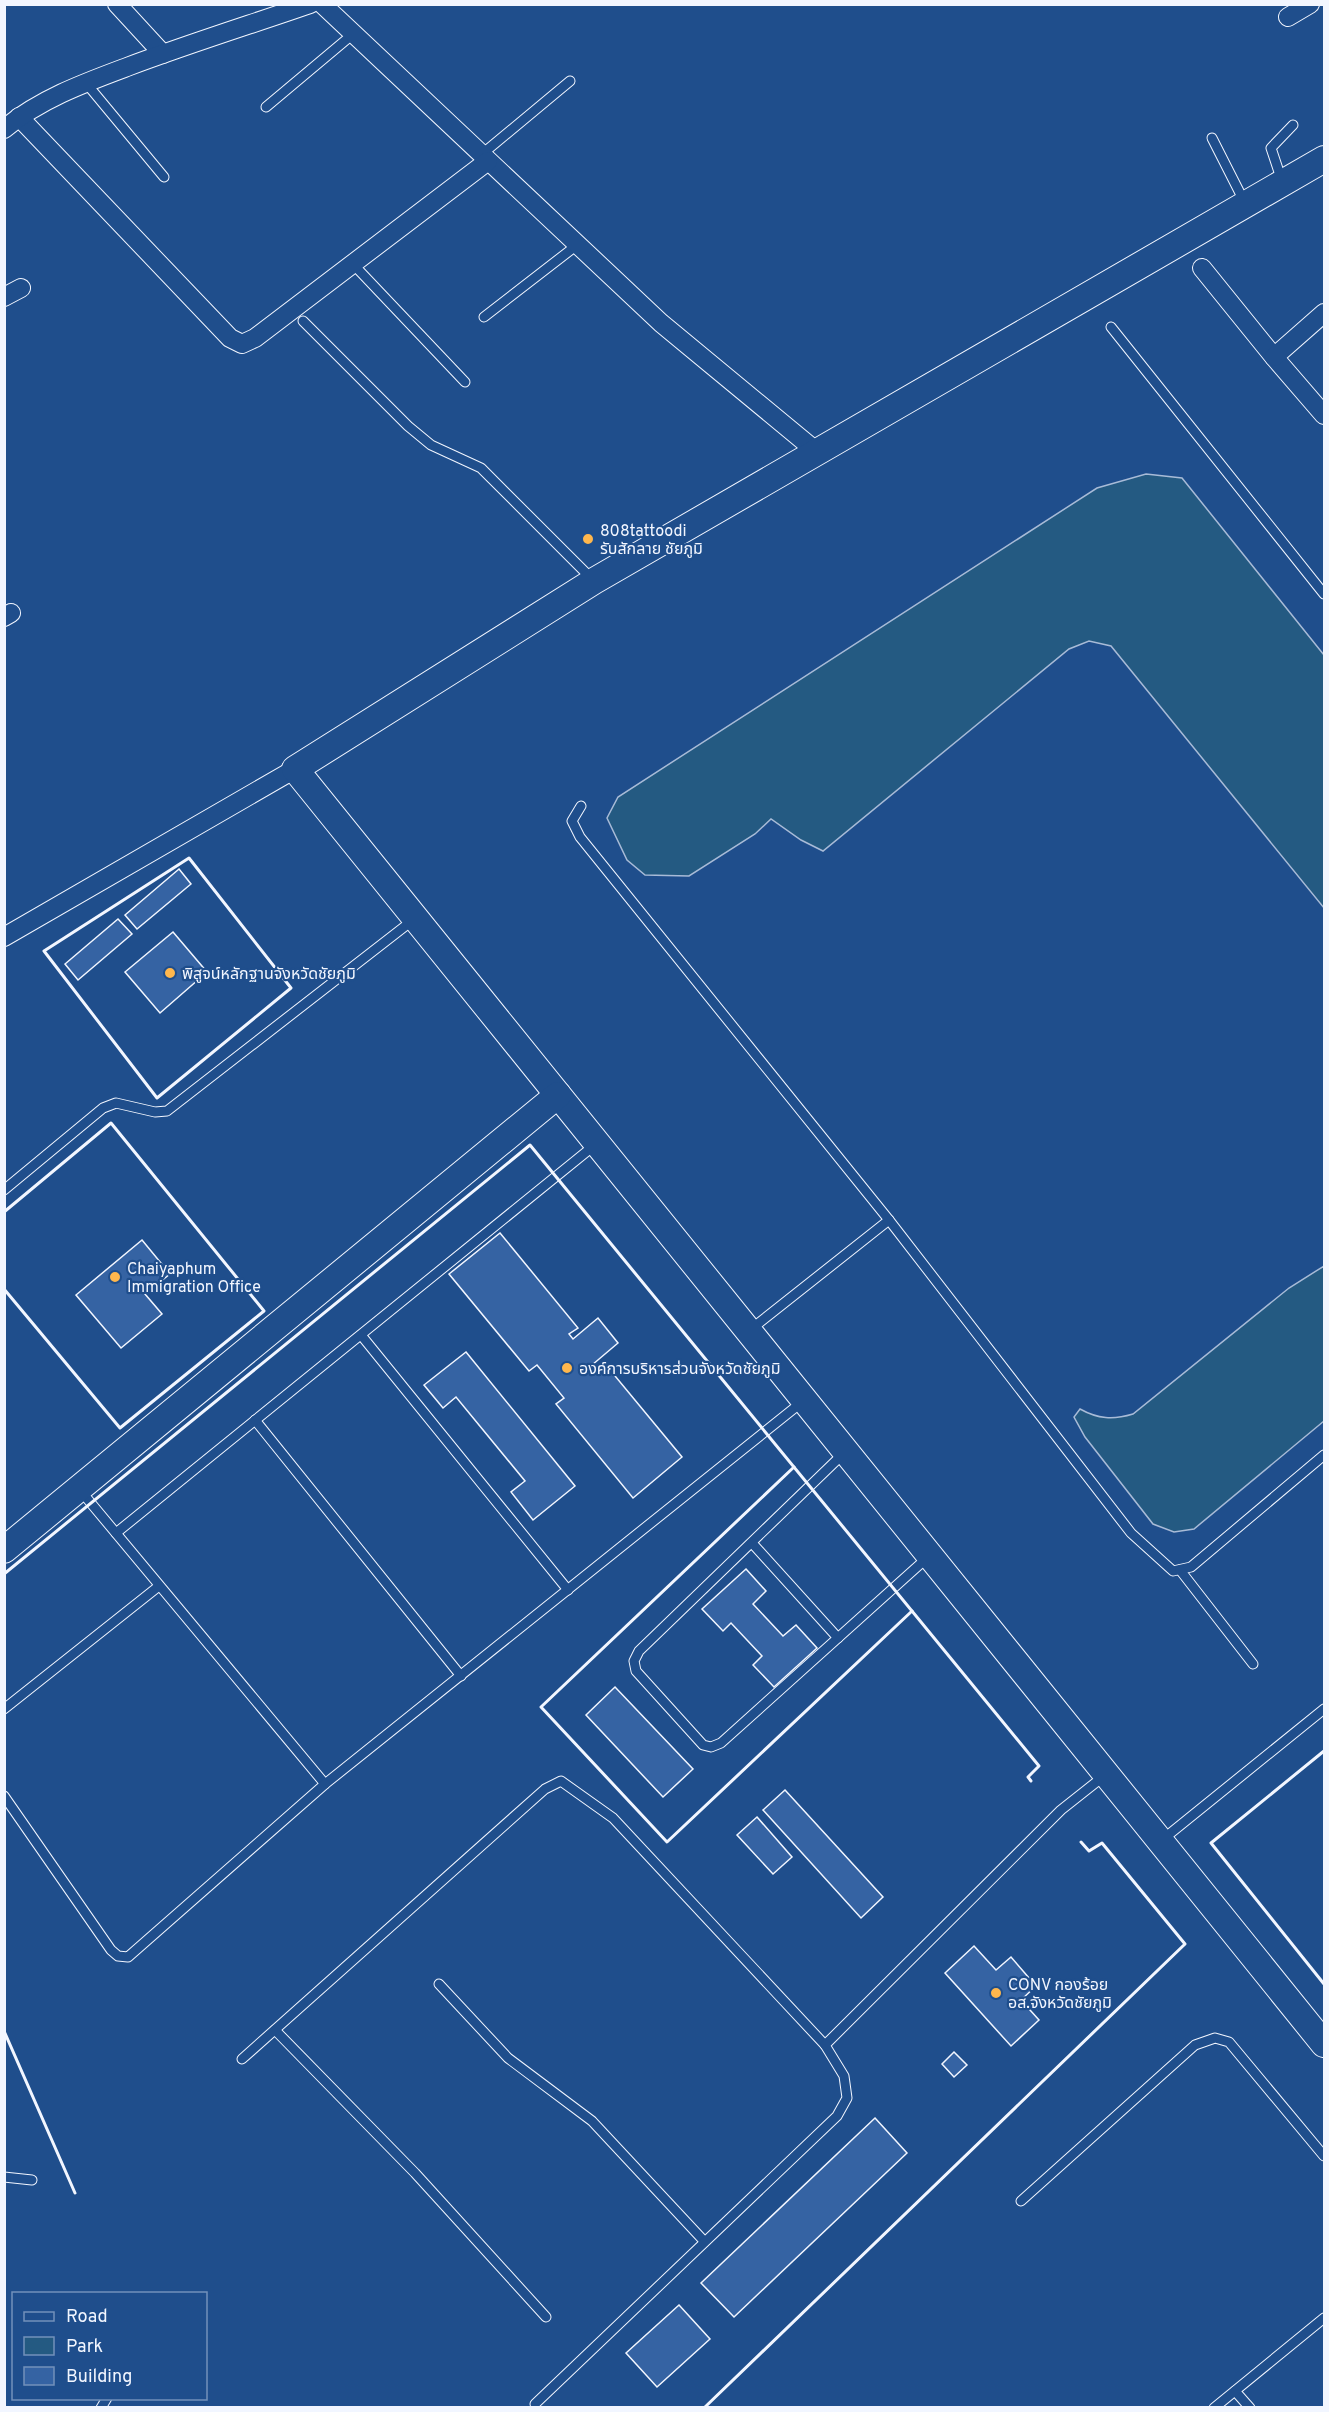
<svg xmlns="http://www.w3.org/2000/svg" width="1329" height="2412" font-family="Overpass,'Noto Sans Thai',sans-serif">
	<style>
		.green { fill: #245a82; stroke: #a8bbd7; stroke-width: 1.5 }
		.building { fill: #3563a3; stroke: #f2f6ff; stroke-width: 1.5 }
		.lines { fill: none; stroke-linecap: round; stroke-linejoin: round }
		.lane-casing { stroke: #f2f6ff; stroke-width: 11 }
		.street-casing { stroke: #f2f6ff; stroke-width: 20 }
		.secondary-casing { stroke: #f2f6ff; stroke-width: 28 }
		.lane { stroke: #1f4e8c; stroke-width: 9 }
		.street { stroke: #1f4e8c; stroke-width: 18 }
		.secondary { stroke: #1f4e8c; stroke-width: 26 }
		.wall { stroke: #f2f6ff; stroke-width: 3 }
		.poi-dot { fill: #ffb74d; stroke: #1f4e8c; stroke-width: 2 }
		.labels { text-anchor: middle; stroke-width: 4.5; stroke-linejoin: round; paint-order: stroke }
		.poi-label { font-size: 16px; fill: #f2f6ff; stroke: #1f4e8c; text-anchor: start }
	</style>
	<rect width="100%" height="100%" fill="#1f4e8c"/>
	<g class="green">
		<path d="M1146,474L1182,478L1324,655V908L1111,646L1089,641L1069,649L823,851L801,840L771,819L755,834L689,876L645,875L627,860L607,818L618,797L1097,488Z"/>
		<path d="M1324,1266V1421L1194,1529L1174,1532L1153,1524L1085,1437L1074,1417L1080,1409C1098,1419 1113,1420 1133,1414L1289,1288Z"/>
	</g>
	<g class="building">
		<path d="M179,869L191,884L137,929L125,915Z"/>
		<path d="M118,919L132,934L78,980L65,964Z"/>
		<path d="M173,932L207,972L160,1013L125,972Z"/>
		<path d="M500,1233L578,1328L569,1334L573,1339L598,1318L618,1343L592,1365L598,1372L606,1365L682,1457L633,1498L556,1404L564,1398L537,1365L529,1371L449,1274Z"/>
		<path d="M142,1240L170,1274L145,1294L162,1314L121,1348L76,1295Z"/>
		<path d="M466,1352L575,1486L533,1520L511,1492L525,1481L456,1397L443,1408L424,1385Z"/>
		<path d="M746,1569L766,1591L753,1604L783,1636L796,1625L817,1648L774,1687L753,1665L762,1656L731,1623L723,1631L702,1609Z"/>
		<path d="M615,1687L693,1769L663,1797L586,1715Z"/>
		<path d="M785,1790L883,1897L861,1918L763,1810Z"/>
		<path d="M757,1817L792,1857L773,1874L737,1835Z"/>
		<path d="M974,1946L996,1970L1011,1957L1036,1986L1021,2000L1039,2020L1011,2046L945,1973Z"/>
		<path d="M954,2052L967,2065L954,2077L942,2064Z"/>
		<path d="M875,2118L907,2153L734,2317L701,2283Z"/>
		<path d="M679,2305L710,2339L657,2387L626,2353Z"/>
	</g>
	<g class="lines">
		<g class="lane-casing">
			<g id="lane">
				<path d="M86,83L164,177"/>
				<path d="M266,107L353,34"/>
				<path d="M1212,138L1245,203"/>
				<path d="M481,155L570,81"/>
				<path d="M1282,181L1271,148L1293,125"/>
				<path d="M353,264L465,382"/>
				<path d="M484,317L577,245"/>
				<path d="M303,321L408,426L431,445L481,468L592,579"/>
				<path d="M1111,327L1324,594"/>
				<path d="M581,806L572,821L580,837L889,1220L1131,1533L1173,1571L1191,1567L1324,1455"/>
				<path d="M4,1190L103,1108L116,1103L155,1112L167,1111L413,920"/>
				<path d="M750,1330L889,1220"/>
				<path d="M361,1335L568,1590"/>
				<path d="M255,1420L461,1676"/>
				<path d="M844,1453L639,1651L634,1661L636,1671L703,1745L711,1747L721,1743L928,1557"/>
				<path d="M80,1490L325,1784L802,1402"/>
				<path d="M116,1533L596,1144"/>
				<path d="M752,1543L838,1638"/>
				<path d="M1180,1570L1253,1664"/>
				<path d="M4,1709L159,1586"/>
				<path d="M4,1796L111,1950L118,1956L128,1957L325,1784"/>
				<path d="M1162,1840L1324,1709"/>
				<path d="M439,1984L508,2058L592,2121L704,2241"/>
				<path d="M275,2030L415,2173L546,2317"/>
				<path d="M242,2059L545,1789L561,1781L613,1818L825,2045"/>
				<path d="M4,2177L32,2180"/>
				<path d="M1021,2201L1195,2045L1215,2038L1229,2042L1324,2156"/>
				<path d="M1235,2391L1250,2408"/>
				<path d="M535,2404L837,2116L847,2098L844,2076L825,2045L1061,1810L1104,1776"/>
				<path d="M101,2408L107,2398"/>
				<path d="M1214,2408L1324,2318"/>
			</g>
		</g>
		<g class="street-casing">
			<g id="street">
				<path d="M117,4L163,54"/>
				<path d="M322,4L661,323L817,452"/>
				<path d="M1288,17L1310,4"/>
				<path d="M19,117L230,338L242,344L255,338L488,161"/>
				<path d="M4,129C40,99 84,83 127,67C188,44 249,25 310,4"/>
				<path d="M1202,268L1274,357L1324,415"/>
				<path d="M4,297L21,288"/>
				<path d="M1274,357L1324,313"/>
				<path d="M4,617L11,613"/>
				<path d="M4,937L295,769"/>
			</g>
		</g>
		<g class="secondary-casing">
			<g id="secondary">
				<path d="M1324,159L594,581L295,769L1324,2044"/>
				<path d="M4,1550L558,1095"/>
			</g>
		</g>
		<use href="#lane" class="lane"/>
		<use href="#street" class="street"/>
		<use href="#secondary" class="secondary"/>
		<g class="wall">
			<path d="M189,858L291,988L157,1098L44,951Z"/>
			<path d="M4,1212L111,1123L264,1311L120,1428L4,1289"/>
			<path d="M794,1467L541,1707L667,1842L912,1611"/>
			<path d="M4,1574L530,1145L1039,1766L1028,1777L1031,1781"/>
			<path d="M1324,1751L1211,1843L1324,1984"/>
			<path d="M4,2031L75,2193"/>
			<path d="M704,2408L1185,1944L1102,1843L1089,1851L1081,1842"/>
		</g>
	</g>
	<g class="poi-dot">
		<circle cx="588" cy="539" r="6"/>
		<circle cx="170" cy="973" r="6"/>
		<circle cx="115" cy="1277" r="6"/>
		<circle cx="567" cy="1368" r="6"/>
		<circle cx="996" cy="1993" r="6"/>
	</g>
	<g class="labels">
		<g class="poi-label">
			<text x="600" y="536">808tattoodi<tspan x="600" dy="18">รับสักลาย ชัยภูมิ</tspan></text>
			<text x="182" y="979">พิสูจน์หลักฐานจังหวัดชัยภูมิ</text>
			<text x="127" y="1274">Chaiyaphum<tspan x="127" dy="18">Immigration Office</tspan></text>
			<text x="579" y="1374">องค์การบริหารส่วนจังหวัดชัยภูมิ</text>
			<text x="1008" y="1990">CONV กองร้อย<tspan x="1008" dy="18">อส.จังหวัดชัยภูมิ</tspan></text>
		</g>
	</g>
	<rect width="1329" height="2412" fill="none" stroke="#f2f6ff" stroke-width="12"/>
	<rect x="12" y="2292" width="195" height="108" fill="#1f4e8c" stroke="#7391ba" stroke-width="1.5"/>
	<rect x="24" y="2312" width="30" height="9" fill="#1f4e8c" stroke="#7391ba" stroke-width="1.5"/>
	<text x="66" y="2322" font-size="18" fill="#f2f6ff">Road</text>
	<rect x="24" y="2337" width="30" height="18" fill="#245a82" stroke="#7391ba" stroke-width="1.5"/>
	<text x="66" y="2352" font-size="18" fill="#f2f6ff">Park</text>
	<rect x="24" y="2367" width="30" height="18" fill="#3563a3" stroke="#7391ba" stroke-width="1.5"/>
	<text x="66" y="2382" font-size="18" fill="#f2f6ff">Building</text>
</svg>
